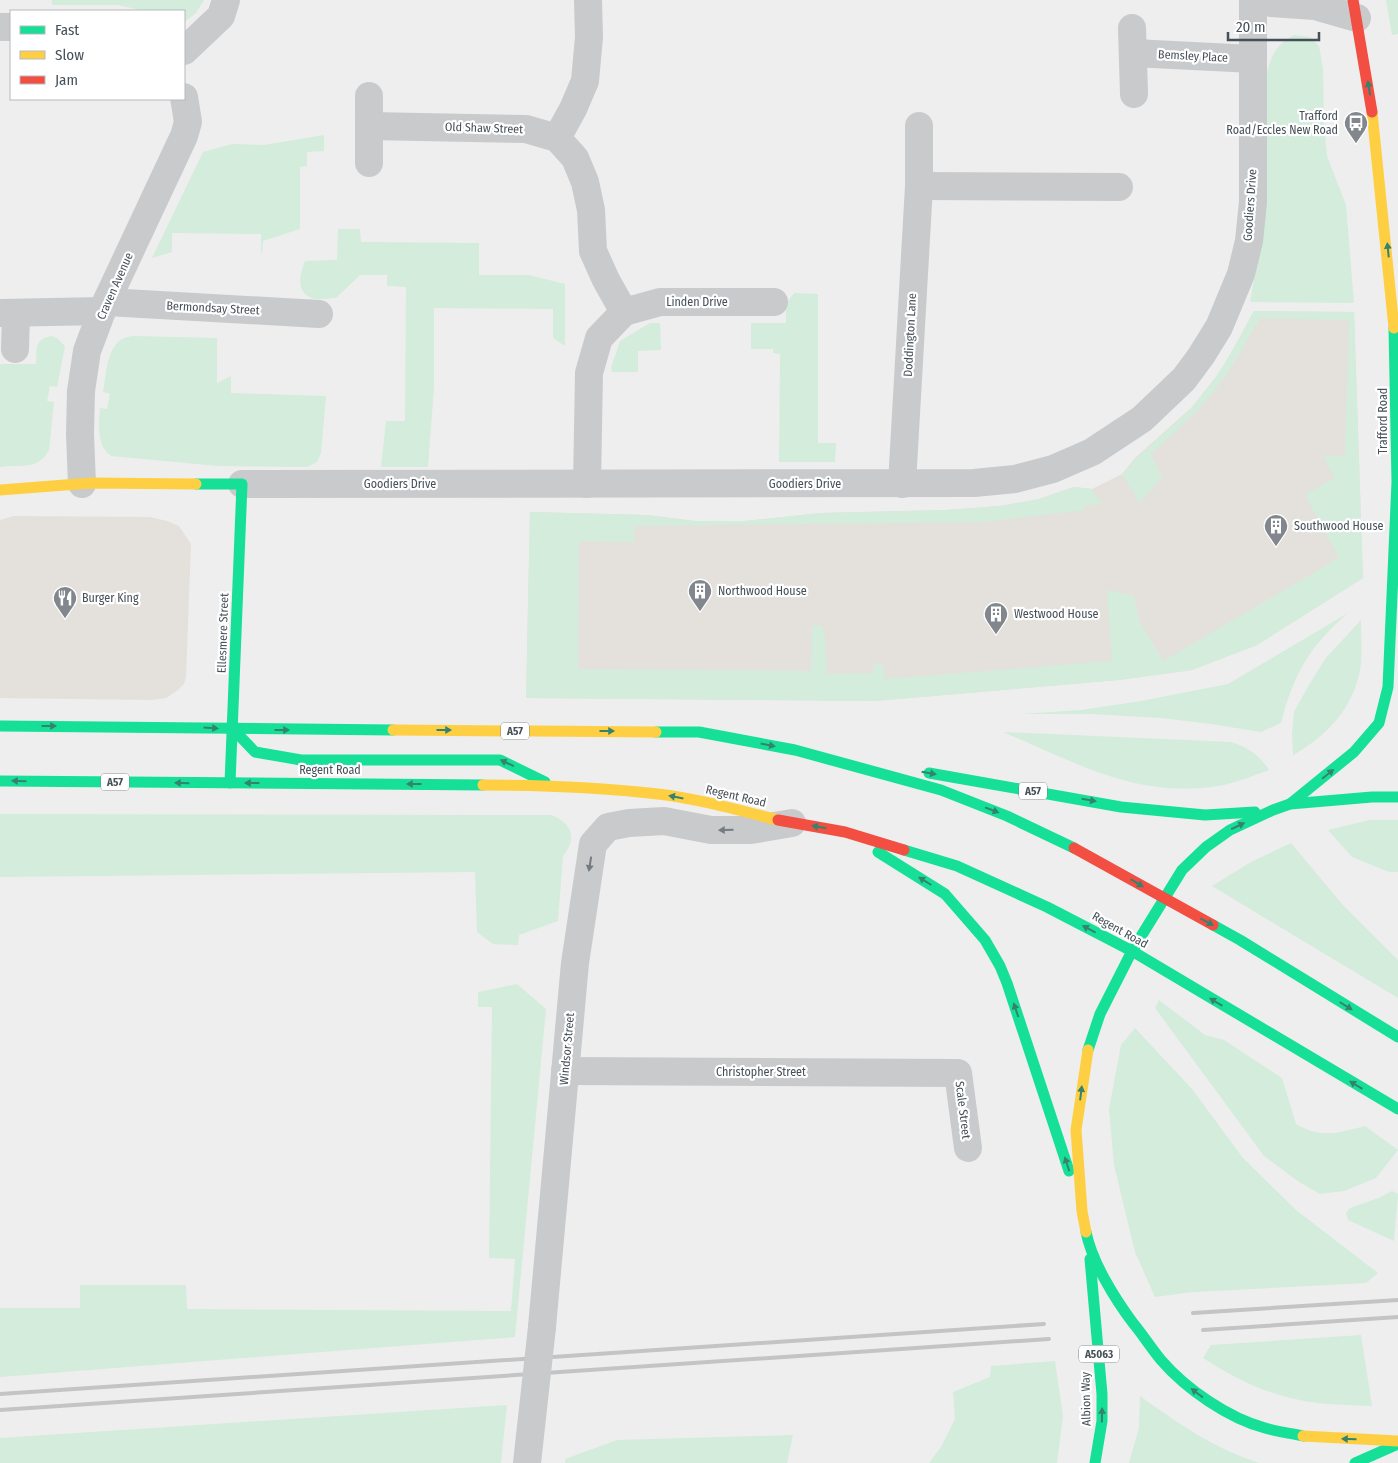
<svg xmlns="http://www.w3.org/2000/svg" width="1398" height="1463" font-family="'Fira Sans Condensed',sans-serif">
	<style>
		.commercial { fill: #e4e1dc }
		.green { fill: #d3ecdc }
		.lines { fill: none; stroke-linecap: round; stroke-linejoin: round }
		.street { stroke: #c8cacc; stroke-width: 28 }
		.fast { stroke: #16e098; stroke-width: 11 }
		.slow { stroke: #ffcf43; stroke-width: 11 }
		.jam { stroke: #f24e42; stroke-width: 11 }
		.rail { stroke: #c3c4c6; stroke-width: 4 }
		.street-bridge { stroke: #c8cacc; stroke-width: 28 }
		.oneway { fill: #35826f }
		.oneway2 { fill: #747b81 }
		.labels { text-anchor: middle; stroke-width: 4.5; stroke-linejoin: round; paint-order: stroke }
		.shield { fill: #fff; stroke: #7e848b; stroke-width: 1 }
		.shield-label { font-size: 11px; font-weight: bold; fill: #465059 }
		.street-label { font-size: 12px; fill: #465059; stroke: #fff }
		.poi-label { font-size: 12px; fill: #465059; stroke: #fff; text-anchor: start }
	</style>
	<rect width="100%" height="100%" fill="#eee"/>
	<g class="commercial">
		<path d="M1254,311L1354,312L1363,578L1257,645L1192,670L1119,680L875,701L526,698L530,512L647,515L695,521H744L821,513L946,510L1000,506L1039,499L1074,487L1092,489L1122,474L1135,458L1192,407L1222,369Z"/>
		<path d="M13,516L150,517L167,521L179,526L191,544L186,677L184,684L178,690L166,698L152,700L0,698V520Z"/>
	</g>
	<g class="green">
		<path d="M52,0H204L196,13L184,22V11H145L118,5H52Z"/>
		<path d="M1386,0H1398V34L1392,35Z"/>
		<path d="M1294,35L1310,37L1319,46L1323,69L1324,125L1327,156L1346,205L1354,303L1250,302L1259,251L1265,78C1272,57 1273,46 1294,35Z"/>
		<path d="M324,135V151L307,152V166L300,167V229L263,241L262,253H261V234L172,233V252L152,258L203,152L232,144L264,145Z"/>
		<path d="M338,229H360L361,242L479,243V275H529L565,284V346L553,338V309L434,308V387L428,467H381L386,421H405L406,287L387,286V275H360L336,298C329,298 322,300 316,299C295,295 299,275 305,261L337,260Z"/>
		<path d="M794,293L818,294V443H836L835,462H779L780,354L773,353V349H751V323H786V304Z"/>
		<path d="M1254,311L1354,312L1363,578L1257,645L1192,670L1119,680L875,701L526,698L530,512L647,515L695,521H744L821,513L946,510L1000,506L1039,499L1074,487L1092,489L1102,504L1084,506L1085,510L981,522L635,526L634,542L579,541L578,669L811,671L812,625L822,626L825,637L827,674L873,673L874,664H883L885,679L1112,661L1107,590L1134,596L1139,620L1163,661L1339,558L1305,495L1335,478L1323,456H1345L1349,320L1260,318C1246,343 1232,368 1214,391C1196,414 1173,434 1151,454L1162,477L1140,503L1122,474C1143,449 1169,431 1192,407C1218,379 1236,345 1254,311Z"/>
		<path d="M650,323H660L661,350L638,351V372H612L611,368L620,341Z"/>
		<path d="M51,336L57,338L65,346L57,387L50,386L47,401L54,402L49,450C38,471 20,464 0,467V364H36C37,350 34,339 51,336Z"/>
		<path d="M132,336L217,338V383L231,376V393L326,396L321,453L317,462L307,467L218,466L111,456C96,445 99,425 100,408L107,409L110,394L103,392C107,372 106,339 132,336Z"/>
		<path d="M1348,613C1309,647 1294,673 1281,723L1261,732L1211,724L1161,718L1091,714H1020L1081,710L1141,701L1228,684Z"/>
		<path d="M1361,620C1361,634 1362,649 1361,663C1356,705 1329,735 1293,755L1292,734L1294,712L1309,685L1325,659Z"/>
		<path d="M1003,732L1231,742C1248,747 1259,755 1269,770C1252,776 1236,783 1218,786C1137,799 1074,762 1003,732Z"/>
		<path d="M0,814L551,815C571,822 578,838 563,856L558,921L519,935L518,945L493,944L477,932L475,872L0,877Z"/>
		<path d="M1370,820H1398V872H1389L1352,857L1328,830Z"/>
		<path d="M1291,843L1342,904L1398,960V998L1212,886L1251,862Z"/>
		<path d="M517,984L546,1009L515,1337L0,1377V1308H80V1285H186L187,1309L511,1311L515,1259L489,1258L492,1007H478V992Z"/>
		<path d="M1159,1000L1205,1035L1224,1040L1282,1078L1296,1124C1322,1139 1337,1133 1365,1126L1398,1150L1376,1178L1344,1191L1320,1194L1299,1182L1264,1156L1155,1008Z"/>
		<path d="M1135,1028L1192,1089L1243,1158L1296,1210L1378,1273L1366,1283L1193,1292L1155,1297L1135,1252L1114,1165L1109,1109L1121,1045Z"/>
		<path d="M1392,1191L1398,1194L1394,1241L1348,1220L1346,1213L1350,1208L1381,1197Z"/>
		<path d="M1361,1335L1372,1406C1351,1405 1330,1405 1310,1402C1270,1396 1237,1380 1203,1358L1211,1345Z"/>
		<path d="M1055,1361L1063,1416L1057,1463H929L941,1447L955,1419L953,1392L990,1377L991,1366Z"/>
		<path d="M1140,1396C1176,1422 1216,1450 1260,1463H1129L1139,1428Z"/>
		<path d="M507,1405L501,1463H0V1438Z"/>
		<path d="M793,1435L787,1463H565V1459L617,1440Z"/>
	</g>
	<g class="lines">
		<g class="street">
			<path d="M1259,0L1271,3L1315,6L1357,18"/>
			<path d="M0,27H11"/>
			<path d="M1132,28L1134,94"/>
			<path d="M184,51L221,16L226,0"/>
			<path d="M1133,53L1253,59"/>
			<path d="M369,96V163"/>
			<path d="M369,126L526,129L557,138L575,158L585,182L591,210L593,251L606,280L624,312"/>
			<path d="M557,138L573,109L585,81L589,37L588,0"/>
			<path d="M919,186L1119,187"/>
			<path d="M107,302L319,314"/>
			<path d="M0,313L102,311"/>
			<path d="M15,349L16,314"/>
			<path d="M82,484L80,434L81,391L87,351L102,311L184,136L188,122L184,97"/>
			<path d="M242,484L974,483L1015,479L1053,469L1092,452L1142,419L1184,379L1201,356L1219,327L1241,274L1249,241L1253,202V0"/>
			<path d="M587,484L589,373L599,338L624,312L660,302H774"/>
			<path d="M902,484L919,186V126"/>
			<path d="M565,1071L958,1073L968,1148"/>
			<path d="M542,1327L575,963L593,844L608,827L629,823L664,821L711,830H751L792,823"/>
		</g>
		<g class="fast">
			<path d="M196,484H242L230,783"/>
			<path d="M0,726L393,730"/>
			<path d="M233,729L255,752L301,760H500L545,782"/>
			<path d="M656,732H699L795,750L941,790L1007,816L1074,848"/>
			<path d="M929,773L1121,807L1205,815L1255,812"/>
			<path d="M0,781L483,785"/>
			<path d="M1290,804L1354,752L1379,723L1388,687L1397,482L1394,328"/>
			<path d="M904,850L957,866L1047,907L1132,951L1398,1109"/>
			<path d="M878,852L945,894L985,940L1000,966L1007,983L1069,1171"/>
			<path d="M1213,925L1240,940L1398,1037"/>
			<path d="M1088,1050L1100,1014L1132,951L1182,870L1206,847L1230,830L1273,810L1290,804L1372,797H1398"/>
			<path d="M1086,1232C1092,1262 1115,1299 1133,1323C1143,1335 1151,1348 1161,1360C1186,1389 1228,1418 1265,1428C1278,1432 1290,1433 1303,1436"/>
			<path d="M1090,1259L1102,1394V1421L1095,1463"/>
			<path d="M1355,1463L1398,1444"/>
		</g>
		<g class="slow">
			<path d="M1372,112L1394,328"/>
			<path d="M0,490L91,483L196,484"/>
			<path d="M393,730L656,732"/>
			<path d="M483,785C541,785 600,787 658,794C699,799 738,810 778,820"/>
			<path d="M1086,1232L1082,1211L1076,1130L1088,1050"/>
			<path d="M1303,1436L1398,1441"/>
		</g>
		<g class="jam">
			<path d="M1353,0L1372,112"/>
			<path d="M778,820L845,832L904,850"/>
			<path d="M1074,848L1213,925"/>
		</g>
		<g class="rail">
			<path d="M1193,1313L1398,1300"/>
			<path d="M1203,1330L1398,1317"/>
			<path d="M0,1394L1044,1324"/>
			<path d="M0,1410L1049,1339"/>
		</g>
		<path class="street-bridge" d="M527,1463L542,1327"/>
	</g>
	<defs><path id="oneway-solid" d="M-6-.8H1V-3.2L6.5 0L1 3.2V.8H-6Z" transform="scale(1.25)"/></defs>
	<g class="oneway">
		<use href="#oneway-solid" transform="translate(1369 88) rotate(-99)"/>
		<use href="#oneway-solid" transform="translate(1388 250) rotate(-96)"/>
		<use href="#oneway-solid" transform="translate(49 726)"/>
		<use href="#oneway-solid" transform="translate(211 728) rotate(3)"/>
		<use href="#oneway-solid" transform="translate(282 730)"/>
		<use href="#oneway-solid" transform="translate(444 730)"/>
		<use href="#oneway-solid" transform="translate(607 731)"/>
		<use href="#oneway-solid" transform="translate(768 745) rotate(11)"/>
		<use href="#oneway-solid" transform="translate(507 763) rotate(-155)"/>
		<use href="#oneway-solid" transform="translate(929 773) rotate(10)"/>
		<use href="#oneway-solid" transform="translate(1328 774) rotate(-39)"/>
		<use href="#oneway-solid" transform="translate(19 781) rotate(-179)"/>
		<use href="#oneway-solid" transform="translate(182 783) rotate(-179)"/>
		<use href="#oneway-solid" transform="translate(252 783) rotate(-180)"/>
		<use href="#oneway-solid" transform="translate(414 784) rotate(-180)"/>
		<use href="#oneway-solid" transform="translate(676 797) rotate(-169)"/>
		<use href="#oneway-solid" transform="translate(1089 800) rotate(10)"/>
		<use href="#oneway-solid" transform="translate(992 810) rotate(21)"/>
		<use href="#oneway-solid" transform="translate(1238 826) rotate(-25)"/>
		<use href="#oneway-solid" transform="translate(819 827) rotate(-170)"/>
		<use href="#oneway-solid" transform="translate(925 881) rotate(-148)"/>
		<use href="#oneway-solid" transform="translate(1137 883) rotate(31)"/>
		<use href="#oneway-solid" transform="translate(1207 922) rotate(28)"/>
		<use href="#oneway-solid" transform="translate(1089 929) rotate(-152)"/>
		<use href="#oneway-solid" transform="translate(1216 1002) rotate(-149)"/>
		<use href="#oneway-solid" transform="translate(1346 1006) rotate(32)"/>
		<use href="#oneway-solid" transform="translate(1016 1010) rotate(-109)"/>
		<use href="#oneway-solid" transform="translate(1356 1085) rotate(-149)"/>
		<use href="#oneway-solid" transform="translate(1081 1093) rotate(-83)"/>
		<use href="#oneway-solid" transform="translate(1067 1164) rotate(-108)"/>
		<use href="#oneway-solid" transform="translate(1197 1393) rotate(-143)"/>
		<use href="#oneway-solid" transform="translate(1102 1415) rotate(-89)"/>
		<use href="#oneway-solid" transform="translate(1349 1439) rotate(-178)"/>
	</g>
	<g class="oneway2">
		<use href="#oneway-solid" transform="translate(726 830) rotate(179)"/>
		<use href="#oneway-solid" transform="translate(590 864) rotate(99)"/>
	</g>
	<defs>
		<g id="bus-pin" transform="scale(1.25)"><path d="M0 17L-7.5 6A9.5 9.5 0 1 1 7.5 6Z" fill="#81878d" stroke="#fff"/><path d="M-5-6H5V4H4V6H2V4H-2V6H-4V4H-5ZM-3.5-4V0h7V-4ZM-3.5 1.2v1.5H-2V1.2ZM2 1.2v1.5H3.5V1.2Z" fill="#fff"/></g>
		<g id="building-pin" transform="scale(1.25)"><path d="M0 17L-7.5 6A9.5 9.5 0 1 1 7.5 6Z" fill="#81878d" stroke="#fff"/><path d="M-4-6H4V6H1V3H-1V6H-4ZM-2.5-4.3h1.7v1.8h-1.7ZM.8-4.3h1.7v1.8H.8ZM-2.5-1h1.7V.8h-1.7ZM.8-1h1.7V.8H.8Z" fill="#fff"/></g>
		<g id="restaurant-pin" transform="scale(1.25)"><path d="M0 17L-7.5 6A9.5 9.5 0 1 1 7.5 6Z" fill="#81878d" stroke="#fff"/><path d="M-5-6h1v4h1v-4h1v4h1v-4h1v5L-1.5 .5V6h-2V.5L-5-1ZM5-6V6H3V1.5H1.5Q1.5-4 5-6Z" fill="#fff"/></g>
	</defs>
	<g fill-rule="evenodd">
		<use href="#bus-pin" x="1356" y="123"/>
		<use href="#building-pin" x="1276" y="526"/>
		<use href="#building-pin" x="700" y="591"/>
		<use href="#restaurant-pin" x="65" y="598"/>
		<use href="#building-pin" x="996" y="614"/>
	</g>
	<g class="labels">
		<g class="shield">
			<rect x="501" y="722.5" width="28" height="17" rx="4"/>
			<rect x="101" y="773.5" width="28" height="17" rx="4"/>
			<rect x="1019" y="782.5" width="28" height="17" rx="4"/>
			<rect x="1079" y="1345.5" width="40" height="17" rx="4"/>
		</g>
		<g class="shield-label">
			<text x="515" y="735">A57</text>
			<text x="115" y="786">A57</text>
			<text x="1033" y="795">A57</text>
			<text x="1099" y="1358">A5063</text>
		</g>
		<g class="street-label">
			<text transform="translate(1193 56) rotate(3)" y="4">Bemsley Place</text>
			<text transform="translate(484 128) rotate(2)" y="4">Old Shaw Street</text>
			<text transform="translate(1250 205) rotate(-86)" y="4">Goodiers Drive</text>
			<text transform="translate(115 286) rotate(-66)" y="4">Craven Avenue</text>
			<text x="697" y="306">Linden Drive</text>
			<text transform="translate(213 308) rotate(3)" y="4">Bermondsay Street</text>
			<text transform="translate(910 335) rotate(-87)" y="4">Doddington Lane</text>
			<text transform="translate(1383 421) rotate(-90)" y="4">Trafford Road</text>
			<text x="400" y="488">Goodiers Drive</text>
			<text x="805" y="488">Goodiers Drive</text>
			<text transform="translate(223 633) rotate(-88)" y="4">Ellesmere Street</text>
			<text x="330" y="774">Regent Road</text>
			<text transform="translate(736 796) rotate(13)" y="4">Regent Road</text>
			<text transform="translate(1120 930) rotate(29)" y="4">Regent Road</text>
			<text transform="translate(567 1049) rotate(-85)" y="4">Windsor Street</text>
			<text x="761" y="1076">Christopher Street</text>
			<text transform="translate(963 1110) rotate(83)" y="4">Scale Street</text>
			<text transform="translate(1086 1399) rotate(-91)" y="4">Albion Way</text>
		</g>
		<g class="poi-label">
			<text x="1338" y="120" text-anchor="end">Trafford<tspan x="1338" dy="14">Road/Eccles New Road</tspan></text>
			<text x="1294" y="530">Southwood House</text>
			<text x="718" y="595">Northwood House</text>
			<text x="82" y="602">Burger King</text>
			<text x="1014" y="618">Westwood House</text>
		</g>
	</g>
	<rect x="10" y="10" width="175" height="90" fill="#ffffff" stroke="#b5b9bd"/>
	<rect x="20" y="26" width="25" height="8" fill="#16e098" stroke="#b5b9bd"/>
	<text x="55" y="35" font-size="15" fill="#465059">Fast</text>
	<rect x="20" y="51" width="25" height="8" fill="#ffcf43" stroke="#b5b9bd"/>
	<text x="55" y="60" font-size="15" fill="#465059">Slow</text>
	<rect x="20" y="76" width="25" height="8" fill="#f24e42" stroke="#b5b9bd"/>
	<text x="55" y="85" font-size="15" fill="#465059">Jam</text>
	<path d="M1228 32v8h91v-8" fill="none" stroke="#465059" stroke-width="2.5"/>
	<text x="1236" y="32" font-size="15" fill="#465059" stroke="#ffffff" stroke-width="4" paint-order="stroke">20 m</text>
</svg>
